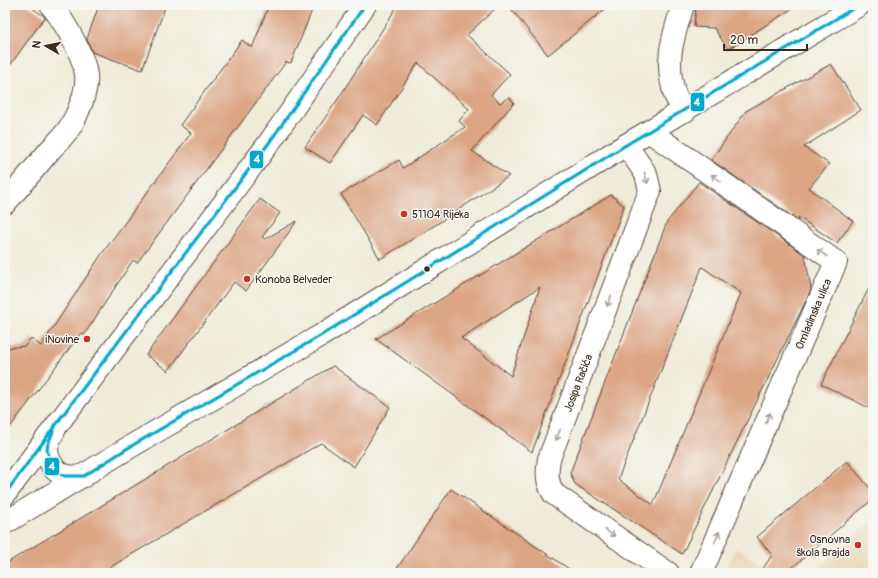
<svg xmlns="http://www.w3.org/2000/svg" width="878" height="578" font-family="Pangolin,sans-serif">
	<style>
		.built { fill: #ead8ba }
		.building { fill: #dba483; fill-rule: evenodd }
		.lines { fill: none; stroke-linecap: round; stroke-linejoin: round }
		.minor-casing { stroke: #56473a; stroke-width: 24 }
		.major-casing { stroke: #56473a; stroke-width: 24 }
		.minor { stroke: #fff; stroke-width: 22 }
		.major { stroke: #fff; stroke-width: 22 }
		.bus-1-casing { stroke: #f6f6f2; stroke-width: 6 }
		.bus-1 { stroke: #00a9ce; stroke-width: 3 }
		.oneway { stroke: #a79f9a }
		.poi-dot { fill: #c8321e; stroke: #f6f6f2; stroke-width: 1.5 }
		.bus-dot { fill: #3b2a1e; stroke: #f6f6f2; stroke-width: 1.5 }
		.labels { text-anchor: middle; stroke-width: 3; stroke-linejoin: round; paint-order: stroke }
		.poi-label { font-size: 11px; fill: #3b2a1e; stroke: #f6f6f2; text-anchor: start }
		.street-label { font-size: 11px; fill: #3b2a1e; stroke: #f6f6f2 }
		.line-badge { stroke: #f6f6f2; stroke-width: 1.5 }
		.badge-label { font-size: 11px; text-anchor: middle; font-weight: bold; fill: #fff }
	</style>
	<rect width="100%" height="100%" fill="#f6f6f2"/>
	<filter id="ink" filterUnits="userSpaceOnUse"><feTurbulence type="fractalNoise" baseFrequency=".025" numOctaves="2"/><feDisplacementMap in="SourceGraphic" scale="8" xChannelSelector="R" yChannelSelector="G"/><feConvolveMatrix kernelMatrix="1 2 1 2 8 2 1 2 1" color-interpolation-filters="sRGB"/></filter>
	<filter id="wash" filterUnits="userSpaceOnUse"><feTurbulence type="fractalNoise" baseFrequency=".012" numOctaves="4" result="noise"/><feDisplacementMap in="SourceGraphic" scale="16" xChannelSelector="R" yChannelSelector="G"/><feGaussianBlur stdDeviation="0.9" result="paint"/><feColorMatrix in="noise" values="0 0 0 0 0 0 0 0 0 0 0 0 0 0 0 0 0 1.4 0 .05"/><feComposite in="paint" operator="in"/></filter>
	<g filter="url(#wash)">
		<rect width="100%" height="100%" fill="#f0ebd8"/>
		<g class="built">
			<path d="M873,518V573H813Z"/>
			<path d="M736,548L776,573H724Z"/>
		</g>
		<g id="blocks">
			<g class="building">
				<path d="M5,5H28L45,17L5,72Z"/>
				<path d="M99,5H166L142,70L92,52L87,39Z"/>
				<path d="M269,5H314L291,63L286,62L137,263L133,260L84,335L81,333L5,434V348L25,346L31,338L41,346L101,255L191,133L180,125L242,40L252,48Z"/>
				<path d="M398,5H499L467,35L510,74L491,95L500,103L509,97L514,103L472,151L509,176L437,224L380,259L341,194L399,160L403,168L465,127L459,121L469,109L418,63L377,125L363,115L330,163L305,147L338,99Z"/>
				<path d="M508,5H610L548,55Z"/>
				<path d="M696,5H798L728,49L714,28L694,27Z"/>
				<path d="M831,64L861,110L804,147L829,164L809,188L853,221L837,243L798,217L799,221L711,160L746,111Z"/>
				<path d="M699,182L805,255L811,289L800,313L682,554L575,484L570,473L667,222ZM702,267L741,293L653,505L618,479Z"/>
				<path d="M611,195L624,206L532,452L376,339ZM540,287L511,376L461,338Z"/>
				<path d="M260,199L280,213L262,237L265,239L297,221L246,291L234,282L168,371L146,355Z"/>
				<path d="M873,280V410L821,384Z"/>
				<path d="M333,366L390,407L354,467L321,443L100,573H5V564Z"/>
				<path d="M847,461L873,492V499L786,573H760L772,555L757,537Z"/>
				<path d="M451,489L575,573H394Z"/>
			</g>
		</g>
	</g>
	<g filter="url(#ink)">
		<use href="#blocks" fill-opacity="0" stroke="#56473a" stroke-width="1"/>
		<g class="lines">
			<g class="minor-casing">
				<g id="minor">
					<path d="M683,5C673,37 664,61 675,95C677,100 682,106 685,111"/>
					<path d="M650,132L836,262L701,573"/>
					<path d="M626,145L646,174L650,191L549,459C547,472 546,482 554,494L668,573"/>
					<path d="M5,203C20,186 35,168 50,150C57,143 65,135 70,127C78,114 88,90 86,75C84,55 64,21 51,5"/>
				</g>
			</g>
			<g class="major-casing">
				<g id="major">
					<path d="M54,431C51,436 48,442 47,448C47,453 48,457 50,461C56,476 68,478 84,476"/>
					<path d="M5,494L269,143L365,5"/>
					<path d="M5,523L128,448L320,336L626,145L859,5"/>
				</g>
			</g>
			<use href="#minor" class="minor"/>
			<use href="#major" class="major"/>
			<g class="bus-1-casing">
				<g id="bus-1">
					<path d="M365,5L269,143L56,424L48,444L47,450L52,467L58,473L65,476H84L128,448L320,336L626,145L859,5"/>
					<path d="M5,494L60,419"/>
				</g>
			</g>
			<use href="#bus-1" class="bus-1"/>
		</g>
		<defs><path id="oneway-shaft" d="M-6 0H5M1.5-3L5.5 0L1.5 3" fill="none" stroke-width="1.6" stroke-linecap="round" stroke-linejoin="round"/></defs>
		<g class="oneway">
			<use href="#oneway-shaft" transform="translate(646 178) rotate(74)"/>
			<use href="#oneway-shaft" transform="translate(716 178) rotate(-145)"/>
			<use href="#oneway-shaft" transform="translate(822 253) rotate(-145)"/>
			<use href="#oneway-shaft" transform="translate(609 301) rotate(111)"/>
			<use href="#oneway-shaft" transform="translate(768 418) rotate(-67)"/>
			<use href="#oneway-shaft" transform="translate(558 435) rotate(111)"/>
			<use href="#oneway-shaft" transform="translate(610 533) rotate(35)"/>
			<use href="#oneway-shaft" transform="translate(717 537) rotate(-67)"/>
		</g>
	</g>
	<g class="poi-dot">
		<circle cx="404" cy="214" r="4"/>
		<circle cx="247" cy="279" r="4"/>
		<circle cx="87" cy="339" r="4"/>
		<circle cx="858" cy="545" r="4"/>
	</g>
	<circle class="bus-dot" cx="427" cy="269" r="3.5"/>
	<g class="labels">
		<g class="poi-label">
			<text x="412" y="218">51104 Rijeka</text>
			<text x="255" y="283">Konoba Belveder</text>
			<text x="79" y="343" text-anchor="end">iNovine</text>
			<text x="850" y="543" text-anchor="end">Osnovna<tspan x="850" dy="13">škola Brajda</tspan></text>
		</g>
		<g class="street-label">
			<text transform="translate(813 314) rotate(-67)" y="4">Omladinska ulica</text>
			<text transform="translate(578 383) rotate(-69)" y="4">Josipa Račića</text>
		</g>
	</g>
	<g class="line-badge">
		<rect x="690" y="92" width="15" height="20" rx="4" fill="#00a9ce"/>
		<rect x="249" y="150" width="15" height="19" rx="4" fill="#00a9ce"/>
		<rect x="44" y="457" width="16" height="19" rx="4" fill="#00a9ce"/>
	</g>
	<g class="badge-label">
		<text x="697" y="106">4</text>
		<text x="257" y="163">4</text>
		<text x="52" y="470">4</text>
	</g>
	<rect width="878" height="578" fill="none" stroke="#f6f6f2" stroke-width="20"/>
	<g transform="translate(46 46) rotate(279)" stroke="#f6f6f2" stroke-width="3" paint-order="stroke">
	<path d="M0-3L7 15L0 10L-7 15Z" fill="#3b2a1e"/>
	<text y="-6" font-size="11" font-weight="bold" text-anchor="middle" fill="#3b2a1e">N</text>
	</g>
	<path d="M724 44v6h83v-6" fill="none" stroke="#3b2a1e" stroke-width="2"/>
	<text x="730" y="44" font-size="12" fill="#3b2a1e" stroke="#f6f6f2" stroke-width="3" paint-order="stroke">20 m</text>
</svg>
